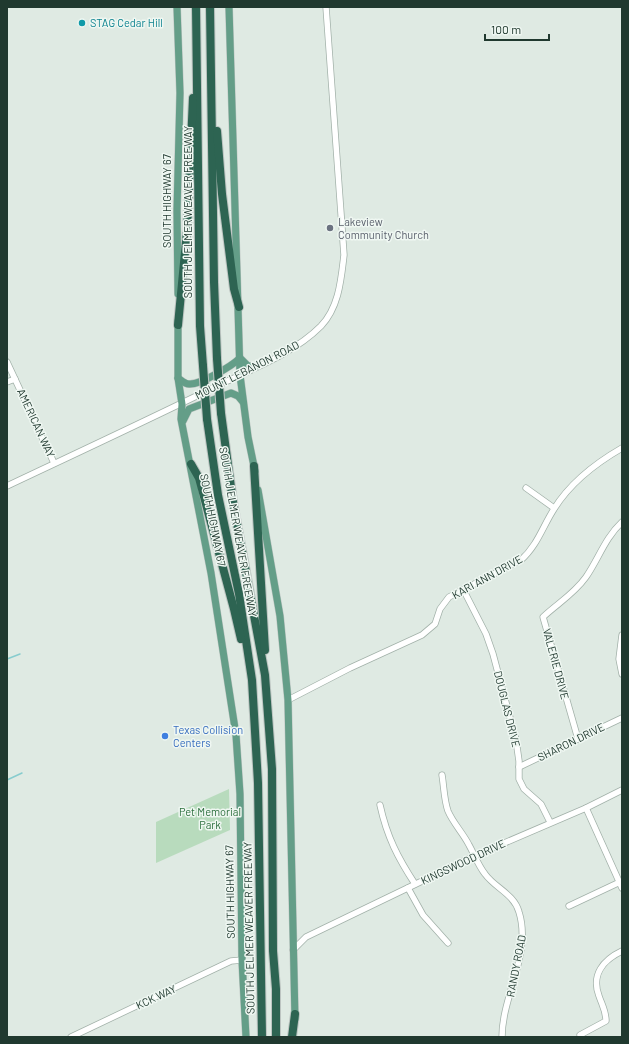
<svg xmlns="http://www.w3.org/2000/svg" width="629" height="1044" font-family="Barlow,sans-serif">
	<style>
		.green { fill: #b8dbbd }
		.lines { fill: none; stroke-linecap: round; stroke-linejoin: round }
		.stream { stroke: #87ccce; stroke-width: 1.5 }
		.minor-casing { stroke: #a2b1a9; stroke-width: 7 }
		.major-casing { stroke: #bcc4c1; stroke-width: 8 }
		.highway-casing { stroke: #bcc4c1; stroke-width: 10 }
		.minor { stroke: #fff; stroke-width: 5.5 }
		.major { stroke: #649e88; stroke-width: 7 }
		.highway { stroke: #2d6452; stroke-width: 8 }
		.highway-bridge-casing { stroke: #bcc4c1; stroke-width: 10; stroke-linecap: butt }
		.highway-bridge { stroke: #2d6452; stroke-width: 8 }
		.culture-dot { fill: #0f9aa8; stroke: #eff7f2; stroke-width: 1.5 }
		.worship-dot { fill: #6b7280; stroke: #eff7f2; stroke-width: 1.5 }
		.shop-dot { fill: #3f7fe0; stroke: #eff7f2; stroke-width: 1.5 }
		.labels { text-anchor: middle; stroke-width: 3; stroke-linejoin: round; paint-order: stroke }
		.culture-label { font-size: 11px; fill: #0d838f; stroke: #eff7f2; text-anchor: start }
		.street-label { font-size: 11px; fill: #20392f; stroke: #eff7f2 }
		.worship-label { font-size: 11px; fill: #5b616d; stroke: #eff7f2; text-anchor: start }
		.shop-label { font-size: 11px; fill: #366cbe; stroke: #eff7f2; text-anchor: start }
		.park-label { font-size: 11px; fill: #2c6f3d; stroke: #eff7f2 }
	</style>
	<rect width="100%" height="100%" fill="#dfeae3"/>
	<path class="green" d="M229,789L230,830L156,863V822Z"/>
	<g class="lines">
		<g class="stream">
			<path d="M7,659L20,654"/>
			<path d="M7,780L22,773"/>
		</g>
		<g class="minor-casing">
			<g id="minor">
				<path d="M7,362L54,463"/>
				<path d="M7,382L15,379"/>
				<path d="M7,486C79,452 150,419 221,384C255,368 294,353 321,326C339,307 341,280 344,255L326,7"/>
				<path d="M526,488L554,508"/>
				<path d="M464,591L486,634L493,654L516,740L519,761V779L524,789L541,804L550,822"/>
				<path d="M622,635L619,659L622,674"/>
				<path d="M288,700L350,668L422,635L435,624L440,609L449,597L521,560C537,546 543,526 554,509C570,483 596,463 622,448"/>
				<path d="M578,739L543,617C558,603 574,594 586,577C599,558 605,538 622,522"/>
				<path d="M519,767L622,718"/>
				<path d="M442,775C444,787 444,800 448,811C453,823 463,833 469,845C474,854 478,865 485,874C495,888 514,894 519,912C532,954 502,996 502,1037"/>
				<path d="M380,805C387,837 398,858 415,884"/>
				<path d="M586,808L622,888"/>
				<path d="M408,888L423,915L448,943"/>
				<path d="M569,906L620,882"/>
				<path d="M293,950L306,937L474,856L586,808L622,790"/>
				<path d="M580,1035L606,1021C606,1011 602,1005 599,996C591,975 603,960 622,951"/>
				<path d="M71,1037L231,961L242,960"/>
			</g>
		</g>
		<g class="major-casing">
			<g id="major">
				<path d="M177,7L180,93L177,211L178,294"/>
				<path d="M229,7L240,375L248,437L255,471"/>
				<path d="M178,321V378L182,404L181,419L211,573L236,735L240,794L242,960L246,1037"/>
				<path d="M178,378C182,381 185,384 189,384C200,385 232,366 240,358L248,366H257"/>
				<path d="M183,421L189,409L231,393L238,396L243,402"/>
				<path d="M258,490L280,616L288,700L295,1019"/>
			</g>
		</g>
		<g class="highway-casing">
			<g id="highway">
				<path d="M196,7L200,326L203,366"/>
				<path d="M210,7L214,282L217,359"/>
				<path d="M217,131L222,194L234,289L239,307"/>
				<path d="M178,325L187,231L193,98"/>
				<path d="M221,413L233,502L265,675L272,769L273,951L276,989V1037"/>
				<path d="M207,419L218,495L239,594L252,680L258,783L262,1037"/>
				<path d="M191,464L199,478L234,609L241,639"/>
				<path d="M254,466L265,650"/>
				<path d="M292,1037L295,1014"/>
			</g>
		</g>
		<use href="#minor" class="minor"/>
		<use href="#major" class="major"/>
		<use href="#highway" class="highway"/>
		<g class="highway-bridge-casing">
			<g id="highway-bridge">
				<path d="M217,359L221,413"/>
				<path d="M203,366L207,419"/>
			</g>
		</g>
		<use href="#highway-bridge" class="highway-bridge"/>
	</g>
	<circle class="culture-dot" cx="82" cy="23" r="4"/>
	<circle class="worship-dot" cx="330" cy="228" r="4"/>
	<circle class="shop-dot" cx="165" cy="736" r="4"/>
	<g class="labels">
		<g class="culture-label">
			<text x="90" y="27">STAG Cedar Hill</text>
		</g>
		<g class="street-label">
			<text transform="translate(167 201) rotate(-90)" y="4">SOUTH HIGHWAY 67</text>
			<text transform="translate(188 212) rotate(-90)" y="4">SOUTH J ELMER WEAVER FREEWAY</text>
			<text transform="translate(247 370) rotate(-27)" y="4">MOUNT LEBANON ROAD</text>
			<text transform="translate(36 423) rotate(65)" y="4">AMERICAN WAY</text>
			<text transform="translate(213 520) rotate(79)" y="4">SOUTH HIGHWAY 67</text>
			<text transform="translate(238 532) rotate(80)" y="4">SOUTH J ELMER WEAVER FREEWAY</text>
			<text transform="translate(487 577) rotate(-29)" y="4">KARI ANN DRIVE</text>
			<text transform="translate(556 664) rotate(75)" y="4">VALERIE DRIVE</text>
			<text transform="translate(507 709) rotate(76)" y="4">DOUGLAS DRIVE</text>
			<text transform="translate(571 742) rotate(-26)" y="4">SHARON DRIVE</text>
			<text transform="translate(463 862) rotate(-25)" y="4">KINGSWOOD DRIVE</text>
			<text transform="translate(230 892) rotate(-91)" y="4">SOUTH HIGHWAY 67</text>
			<text transform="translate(249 928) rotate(-91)" y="4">SOUTH J ELMER WEAVER FREEWAY</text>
			<text transform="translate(516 966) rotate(-79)" y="4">RANDY ROAD</text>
			<text transform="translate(156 997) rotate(-25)" y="4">KCK WAY</text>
		</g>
		<g class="worship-label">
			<text x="338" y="226">Lakeview<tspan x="338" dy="13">Community Church</tspan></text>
		</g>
		<g class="shop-label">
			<text x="173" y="734">Texas Collision<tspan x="173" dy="13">Centers</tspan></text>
		</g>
		<g class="park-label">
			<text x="210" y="816">Pet Memorial<tspan x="210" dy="13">Park</tspan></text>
		</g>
	</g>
	<rect width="629" height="1044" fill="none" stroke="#20392f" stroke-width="16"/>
	<path d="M485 34v6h64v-6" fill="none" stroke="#20392f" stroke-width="2"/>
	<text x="491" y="34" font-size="12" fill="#20392f" stroke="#eff7f2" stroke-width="3" paint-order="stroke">100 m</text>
</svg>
